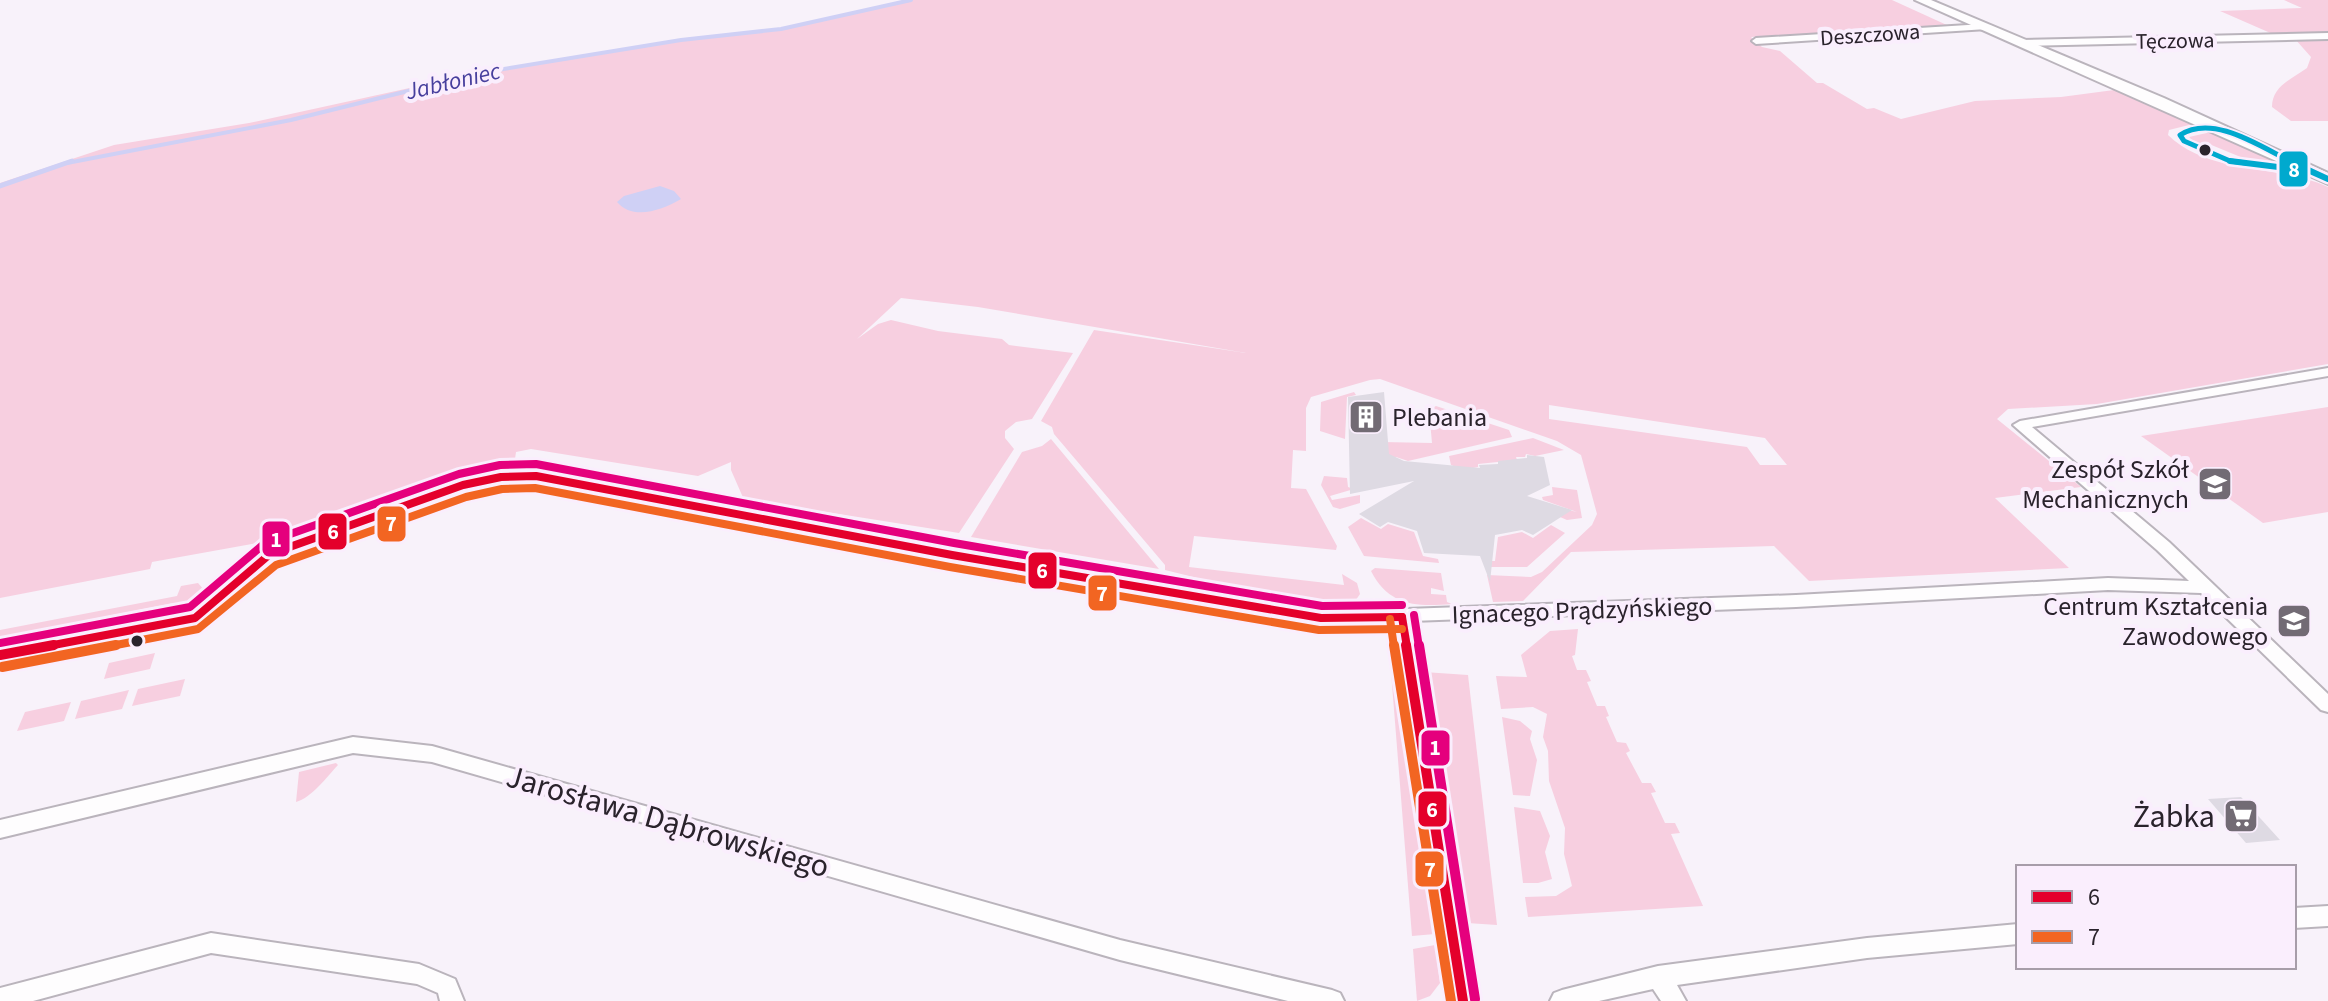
<svg xmlns="http://www.w3.org/2000/svg" width="2328" height="1001" font-family="'Source Sans 3',sans-serif">
	<style>
		.green { fill: #f7cfe0; fill-rule: evenodd }
		.water { fill: #cfd0f5 }
		.lines { fill: none; stroke-linecap: round; stroke-linejoin: round }
		.stream-far1 { stroke: #cfd0f5; stroke-width: 4 }
		.stream { stroke: #cfd0f5; stroke-width: 5 }
		.building { fill: #dedae3 }
		.street-casing { stroke: #bab4bc; stroke-width: 4 }
		.secondary-casing { stroke: #bab4bc; stroke-width: 4 }
		.street { fill: #fefdfe; fill-rule: evenodd }
		.secondary { fill: #fefdfe; fill-rule: evenodd }
		.bus-1-far1-casing { stroke: #faeefd; stroke-width: 14 }
		.bus-1-casing { stroke: #faeefd; stroke-width: 16 }
		.bus-2-far1-casing { stroke: #faeefd; stroke-width: 14 }
		.bus-2-casing { stroke: #faeefd; stroke-width: 16 }
		.bus-3-far1-casing { stroke: #faeefd; stroke-width: 14 }
		.bus-3-casing { stroke: #faeefd; stroke-width: 16 }
		.bus-4-far1-casing { stroke: #faeefd; stroke-width: 9 }
		.bus-4-casing { stroke: #faeefd; stroke-width: 11 }
		.bus-1-far1 { stroke: #e4002b; stroke-width: 8 }
		.bus-1 { stroke: #e4002b; stroke-width: 10 }
		.bus-2-far1 { stroke: #f26522; stroke-width: 8 }
		.bus-2 { stroke: #f26522; stroke-width: 10 }
		.bus-3-far1 { stroke: #e5007d; stroke-width: 8 }
		.bus-3 { stroke: #e5007d; stroke-width: 10 }
		.bus-4-far1 { stroke: #00a9ce; stroke-width: 5 }
		.bus-4 { stroke: #00a9ce; stroke-width: 6 }
		.bus-dot { fill: #2a232c; stroke: #faeefd; stroke-width: 3 }
		.labels { text-anchor: middle; stroke-width: 8; stroke-linejoin: round; paint-order: stroke }
		.far-street-label { font-size: 22px; fill: #2a232c; stroke: #faeefd }
		.far-water-label { font-size: 24px; font-style: italic; fill: #473f9d; stroke: #faeefd }
		.poi-label { font-size: 26px; fill: #2a232c; stroke: #faeefd; text-anchor: end }
		.street-label { font-size: 26px; fill: #2a232c; stroke: #faeefd }
		.near-poi-label { font-size: 32px; fill: #2a232c; stroke: #faeefd; text-anchor: end }
		.near-street-label { font-size: 32px; fill: #2a232c; stroke: #faeefd }
		.line-badge { stroke: #faeefd; stroke-width: 3 }
		.badge-label { font-size: 22px; text-anchor: middle; font-weight: bold; fill: #fff }
	</style>
	<rect width="100%" height="100%" fill="#f8f2fa"/>
	<g class="green">
		<path d="M905,0H1892L1949,26L1751,37L1762,47L1780,51L1817,83H1823L1867,109L1874,108L1901,119L1975,101L2061,97L2114,90L2193,124L2169,130L2168,135C2211,176 2278,164 2328,187V364L2097,404L2008,409L1997,419L2081,487L1995,498L2069,568L1809,581L1774,546L1571,552L1523,601L1493,602L1487,575L1531,577L1542,572L1592,525L1597,514L1581,455L1557,441L1380,379L1370,380L1311,397L1306,408V451L1293,450L1291,488L1306,489L1337,546L1336,550L1194,536L1189,567L1344,585L1342,574L1357,583L1360,594L1349,610L1314,609V598L1262,594L1165,570V565L1054,434L1052,427L1041,421L1094,330L1246,353L978,307L901,298L857,339L878,324L891,320L938,331L1002,339L1009,345L1073,353L1032,419L1016,422L1005,431V438L1014,449L959,533L757,501L748,509L731,470V462L698,476L531,449L516,452L515,459L453,473L258,543L152,562L150,569L0,598V183L114,145L249,123L501,68L688,38L783,28ZM1549,405L1765,438L1787,465H1760L1747,447L1549,419Z"/>
		<path d="M2284,0H2328V34L2275,35L2220,11L2302,8Z"/>
		<path d="M2328,38V121H2291L2272,107C2272,86 2292,79 2307,68L2311,57L2295,39Z"/>
		<path d="M2211,132L2284,166L2234,159L2243,158L2209,144L2195,143L2189,137Z"/>
		<path d="M1354,392L1356,395L1347,397L1345,439L1320,431L1321,402Z"/>
		<path d="M1436,406L1509,430L1512,437L1408,461L1396,457L1389,458L1382,442L1432,443L1429,410Z"/>
		<path d="M2328,407V512L2263,523L2141,436Z"/>
		<path d="M1533,438L1564,450L1535,456L1526,454L1525,457H1516L1517,460L1478,464V467L1463,470L1451,465L1449,456Z"/>
		<path d="M1051,439L1159,569L971,537L1022,452L1042,446Z"/>
		<path d="M1324,476L1347,478L1348,487L1354,489L1330,496L1332,500L1360,495V503L1340,509L1333,507L1321,485Z"/>
		<path d="M1552,487L1577,490L1582,518L1567,520L1546,511L1544,504L1577,512L1543,500L1542,497L1553,495Z"/>
		<path d="M1361,518L1381,529L1388,524L1414,532L1423,556L1438,559L1439,563L1364,556L1348,527Z"/>
		<path d="M1551,525L1565,533L1527,567H1488L1487,561H1495L1498,537L1522,532L1533,538Z"/>
		<path d="M1375,568L1441,573L1444,591L1431,588V594L1446,595L1447,602L1452,604C1416,607 1389,606 1371,571Z"/>
		<path d="M198,583L204,590L199,599L173,611L174,603L0,637V630L177,596L181,586Z"/>
		<path d="M1578,629L1575,655L1572,656L1577,670H1586L1591,681L1587,682L1597,706H1605L1609,716L1606,717L1617,742L1626,743L1630,751L1626,753L1642,783H1651L1656,792L1651,793L1665,823H1675L1680,833L1671,834L1703,906L1528,917L1525,897L1556,896L1572,886L1564,854L1565,828L1549,781L1548,751L1543,737L1547,714L1533,707L1501,709L1496,676L1527,677L1521,655L1550,631Z"/>
		<path d="M155,653L150,669L104,679L109,663Z"/>
		<path d="M1390,659H1395L1416,827L1435,934L1412,936Z"/>
		<path d="M1424,672L1468,675L1497,925L1467,923Z"/>
		<path d="M185,679L180,696L132,706L138,689Z"/>
		<path d="M129,690L122,709L75,719L81,701Z"/>
		<path d="M71,702L64,721L17,731L25,712Z"/>
		<path d="M1502,717L1520,721L1532,731L1530,739L1537,760L1530,796L1513,795Z"/>
		<path d="M336,763L338,765C327,777 311,798 296,802L299,772Z"/>
		<path d="M1514,807L1540,811L1550,836L1545,852L1552,879L1538,883H1523Z"/>
		<path d="M1435,945L1440,983L1430,996L1417,1001L1413,949Z"/>
	</g>
	<path class="water" d="M660,186L674,191L681,199C662,210 633,221 617,202L624,196Z"/>
	<g class="lines">
		<path class="stream-far1" d="M67,163L291,120L485,72L681,40L781,29L911,0"/>
		<path class="stream" d="M0,186L72,161"/>
	</g>
	<g class="building">
		<path d="M1384,392L1389,454L1404,461L1480,468L1479,465L1498,464V461L1527,458V455L1544,457L1550,485L1527,496L1572,510L1533,535L1522,530L1495,535L1490,582L1480,556L1424,553L1417,531L1388,522L1380,527L1359,514L1414,481L1350,494L1348,397Z"/>
		<path d="M2241,797L2280,840L2246,843L2208,799Z"/>
	</g>
	<g class="lines">
		<g class="street-casing">
			<g id="street">
				<path d="M1984,24L1987,25V29L1756,44L1752,41L1756,38Z"/>
				<path d="M2328,33V39L2022,46L2018,43L2022,40Z"/>
				<path d="M2328,368V376L2032,427L2169,542L2328,694V712L2321,710L2201,593L2108,590L1796,607L1412,621L1475,1001H1451L1394,621L1321,624L952,560L536,481L501,482L467,489L276,558L201,622L0,661V649L190,613L264,550L457,482L501,472L536,471L952,550L1321,612L1796,595L2108,578L2189,581L2157,550L2013,425L2020,421Z"/>
				<path d="M353,737L432,746L1120,940L1332,990L1340,993L1344,1001H1288L1120,960L432,762L353,753L0,838V820Z"/>
				<path d="M2328,906V926L2294,928V908Z"/>
				<path d="M2018,924V944L1867,958L1677,985L1686,1001H1661L1653,989L1599,1001H1550L1554,993L1562,990L1658,966L1867,938Z"/>
				<path d="M211,933L419,964L455,979L464,1001H440L438,993L417,984L211,953L33,1001H0V988Z"/>
			</g>
		</g>
		<g class="secondary-casing">
			<path id="secondary" d="M1915,0H1931L2164,98L2328,173V184Z"/>
		</g>
		<use href="#street" class="street"/>
		<use href="#secondary" class="secondary"/>
		<g class="bus-1-far1-casing">
			<g id="bus-1-far1">
				<path d="M1402,617L1407,647"/>
				<path d="M43,647L195,618L270,554L463,485L501,477L536,476L952,555L1321,618L1402,617"/>
			</g>
		</g>
		<g class="bus-1-casing">
			<g id="bus-1">
				<path d="M1406,645L1463,1001"/>
				<path d="M0,655L54,645"/>
			</g>
		</g>
		<g class="bus-2-far1-casing">
			<g id="bus-2-far1">
				<path d="M1390,619L1394,647"/>
				<path d="M106,647L198,629L276,565L466,497L502,489L535,488L950,567L1319,630L1402,629"/>
			</g>
		</g>
		<g class="bus-2-casing">
			<g id="bus-2">
				<path d="M1394,645L1451,1001"/>
				<path d="M2,667L116,645"/>
			</g>
		</g>
		<g class="bus-3-far1-casing">
			<g id="bus-3-far1">
				<path d="M1414,615L1419,647"/>
				<path d="M0,643L190,607L265,543L459,474L500,465L536,464L954,543L1322,606L1402,605"/>
			</g>
		</g>
		<g class="bus-3-casing">
			<path id="bus-3" d="M1419,645L1475,999"/>
		</g>
		<g class="bus-4-far1-casing">
			<path id="bus-4-far1" d="M2246,163L2230,161L2184,141L2180,135C2214,113 2262,148 2294,163"/>
		</g>
		<g class="bus-4-casing">
			<path id="bus-4" d="M2230,161L2310,171L2328,179L2289,161"/>
		</g>
		<use href="#bus-1-far1" class="bus-1-far1"/>
		<use href="#bus-1" class="bus-1"/>
		<use href="#bus-2-far1" class="bus-2-far1"/>
		<use href="#bus-2" class="bus-2"/>
		<use href="#bus-3-far1" class="bus-3-far1"/>
		<use href="#bus-3" class="bus-3"/>
		<use href="#bus-4-far1" class="bus-4-far1"/>
		<use href="#bus-4" class="bus-4"/>
	</g>
	<defs>
		<g id="building-square" transform="scale(1.8)"><rect x="-9" y="-9" width="18" height="18" rx="4" fill="#726b74" stroke="#faeefd"/><path d="M-4-6H4V6H1V3H-1V6H-4ZM-2.5-4.3h1.7v1.8h-1.7ZM.8-4.3h1.7v1.8H.8ZM-2.5-1h1.7V.8h-1.7ZM.8-1h1.7V.8H.8Z" fill="#fff"/></g>
		<g id="university-square" transform="scale(1.8)"><rect x="-9" y="-9" width="18" height="18" rx="4" fill="#726b74" stroke="#faeefd"/><path d="M0-5L7-2L0 1L-7-2ZM-4 1L0 2.5L4 1V4Q0 6-4 4Z" fill="#fff"/></g>
		<g id="supermarket-square" transform="scale(1.8)"><rect x="-9" y="-9" width="18" height="18" rx="4" fill="#726b74" stroke="#faeefd"/><path d="M-6-5.5h2.5l.6 2H6L4.5 2H-2.5L-4.4-4H-6ZM-1.5 3.2a1.3 1.3 0 1 0 .1 0ZM3 3.2a1.3 1.3 0 1 0 .1 0Z" fill="#fff"/></g>
	</defs>
	<g fill-rule="evenodd">
		<use href="#building-square" x="1366" y="417"/>
		<use href="#university-square" x="2215" y="484"/>
		<use href="#university-square" x="2294" y="621"/>
		<use href="#supermarket-square" x="2241" y="816"/>
	</g>
	<g class="bus-dot">
		<circle cx="2205" cy="150" r="7"/>
		<circle cx="137" cy="641" r="7"/>
	</g>
	<g class="labels">
		<g class="far-street-label">
			<text transform="translate(1870 34) rotate(-4)" y="8">Deszczowa</text>
			<text transform="translate(2175 40) rotate(-1)" y="8">Tęczowa</text>
		</g>
		<g class="far-water-label">
			<text transform="translate(453 81) rotate(-13)" y="8">Jabłoniec</text>
		</g>
		<g class="poi-label">
			<text x="1392" y="426" text-anchor="start">Plebania</text>
			<text x="2189" y="478">Zespół Szkół<tspan x="2189" dy="30">Mechanicznych</tspan></text>
			<text x="2268" y="615">Centrum Kształcenia<tspan x="2268" dy="30">Zawodowego</tspan></text>
		</g>
		<g class="street-label">
			<text transform="translate(1582 610) rotate(-2)" y="9">Ignacego Prądzyńskiego</text>
		</g>
		<g class="near-poi-label">
			<text x="2215" y="827">Żabka</text>
		</g>
		<g class="near-street-label">
			<text transform="translate(668 821) rotate(16)" y="11">Jarosława Dąbrowskiego</text>
		</g>
	</g>
	<g class="line-badge">
		<rect x="2278" y="150" width="31" height="38" rx="8" fill="#00a9ce"/>
		<rect x="376" y="505" width="31" height="38" rx="8" fill="#f26522"/>
		<rect x="317" y="512" width="31" height="39" rx="8" fill="#e4002b"/>
		<rect x="261" y="520" width="30" height="38" rx="8" fill="#e5007d"/>
		<rect x="1027" y="551" width="31" height="39" rx="8" fill="#e4002b"/>
		<rect x="1087" y="574" width="31" height="38" rx="8" fill="#f26522"/>
		<rect x="1420" y="729" width="31" height="38" rx="8" fill="#e5007d"/>
		<rect x="1417" y="790" width="31" height="38" rx="8" fill="#e4002b"/>
		<rect x="1414" y="850" width="31" height="38" rx="8" fill="#f26522"/>
	</g>
	<g class="badge-label">
		<text x="2294" y="177">8</text>
		<text x="391" y="531">7</text>
		<text x="333" y="539">6</text>
		<text x="276" y="547">1</text>
		<text x="1042" y="578">6</text>
		<text x="1102" y="601">7</text>
		<text x="1435" y="755">1</text>
		<text x="1432" y="817">6</text>
		<text x="1430" y="877">7</text>
	</g>
	<rect x="2016" y="865" width="280" height="104" fill="#faeefd" stroke="#a79da9" stroke-width="2"/>
	<rect x="2032" y="891" width="40" height="12" fill="#e4002b" stroke="#a79da9" stroke-width="2"/>
	<text x="2088" y="905" font-size="24" fill="#2a232c">6</text>
	<rect x="2032" y="931" width="40" height="12" fill="#f26522" stroke="#a79da9" stroke-width="2"/>
	<text x="2088" y="945" font-size="24" fill="#2a232c">7</text>
</svg>
